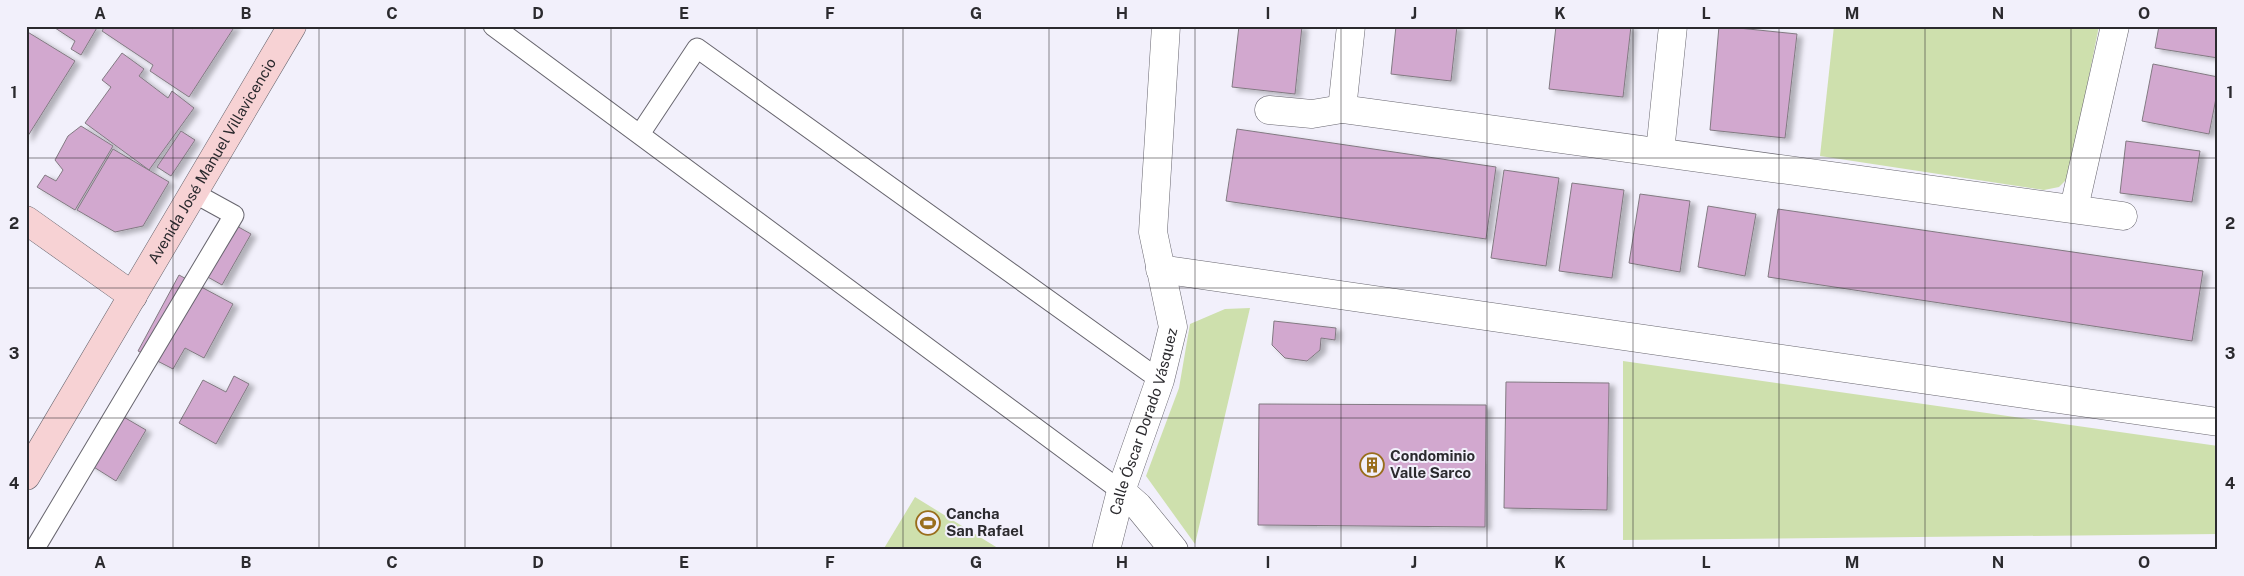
<svg xmlns="http://www.w3.org/2000/svg" width="2244" height="576" font-family="'Public Sans',sans-serif">
	<style>
		.green { fill: #cee0ad }
		.building { fill: #d2a8cf; stroke: #827a82; filter: url(#shadow) }
		.lines { fill: none; stroke-linecap: round; stroke-linejoin: round }
		.lane-casing { stroke: #68666f; stroke-width: 21 }
		.street-casing { stroke: #68666f; stroke-width: 29 }
		.secondary-casing { stroke: #68666f; stroke-width: 29 }
		.lane { stroke: #fff; stroke-width: 19 }
		.street { stroke: #fff; stroke-width: 28 }
		.secondary { stroke: #f7d2d4; stroke-width: 28 }
		.grid { fill: none; stroke: #2b2a2e; stroke-width: 1; stroke-opacity: 0.55 }
		.labels { text-anchor: middle; stroke-width: 4; stroke-linejoin: round; paint-order: stroke }
		.street-label { font-size: 15px; fill: #2b2a2e; stroke: #f2f0fb }
		.poi-label { font-size: 15px; font-weight: bold; fill: #2b2a2e; stroke: #f2f0fb; text-anchor: start }
		.neatline { fill: none; stroke: #2b2a2e; stroke-width: 2 }
		.grid-label { font-size: 16px; text-anchor: middle; font-weight: bold; fill: #2b2a2e }
	</style>
	<defs>
		<filter id="shadow"><feDropShadow dx="5.5" dy="3" stdDeviation="2.5" flood-color="#0004"/></filter>
	</defs>
	<rect width="100%" height="100%" fill="#f2f0fb"/>
	<g class="green">
		<path d="M1834,26H2099L2069,177L2059,187L2044,190L1820,156Z"/>
		<path d="M1250,308L1195,544L1146,476L1179,388L1190,324L1225,309Z"/>
		<path d="M1623,361L2218,446V534L1623,540Z"/>
		<path d="M915,497L1001,550H883Z"/>
	</g>
	<g class="building">
		<path d="M52,26H98L81,55L71,49L75,41Z"/>
		<path d="M105,26H189L193,29L195,26H235L189,97L150,71L153,65L102,31Z"/>
		<path d="M1239,26H1302L1295,94L1232,87Z"/>
		<path d="M1396,26H1457L1451,81L1391,74Z"/>
		<path d="M1556,26H1631L1623,97L1549,89Z"/>
		<path d="M1719,26L1797,34L1785,138L1710,130Z"/>
		<path d="M2159,26H2218V58L2155,48Z"/>
		<path d="M26,31L75,61L26,139Z"/>
		<path d="M122,53L144,69L139,76L168,98L172,91L194,108L149,170L85,123L111,87L102,80Z"/>
		<path d="M2153,64L2218,77V88L2209,134L2142,121Z"/>
		<path d="M81,126L113,146L75,210L37,187L45,175L56,181L63,170L55,160L68,136Z"/>
		<path d="M1237,129L1496,167L1486,239L1226,201Z"/>
		<path d="M181,131L195,140L171,176L157,167Z"/>
		<path d="M2126,141L2200,151L2192,202L2120,193Z"/>
		<path d="M113,149L169,182L143,226L115,232L77,210Z"/>
		<path d="M1504,170L1559,178L1546,266L1491,258Z"/>
		<path d="M1572,183L1624,190L1612,278L1559,271Z"/>
		<path d="M1640,194L1690,201L1680,272L1629,263Z"/>
		<path d="M1708,206L1756,214L1745,276L1698,267Z"/>
		<path d="M1778,209L2203,271L2192,341L1768,277Z"/>
		<path d="M226,220L251,234L222,285L197,271Z"/>
		<path d="M179,275L233,304L204,358L185,348L173,369L138,351Z"/>
		<path d="M1274,321L1336,328L1335,340L1321,338L1320,350L1307,361L1285,358L1272,345Z"/>
		<path d="M234,376L249,384L216,444L179,423L203,380L226,392Z"/>
		<path d="M1506,382L1609,383L1607,510L1504,508Z"/>
		<path d="M1259,404L1486,405L1485,527L1258,525Z"/>
		<path d="M110,409L146,430L116,481L81,459Z"/>
	</g>
	<g class="lines">
		<g class="lane-casing">
			<g id="lane">
				<path d="M493,26L1121,491"/>
				<path d="M640,134L697,48L1160,380"/>
				<path d="M34,550L234,215L194,193"/>
			</g>
		</g>
		<g class="street-casing">
			<g id="street">
				<path d="M1342,109L1351,26"/>
				<path d="M1269,110L1312,114L1342,109L2123,216"/>
				<path d="M1660,152L1673,26"/>
				<path d="M2074,208L2115,26"/>
				<path d="M1160,269L2218,422"/>
				<path d="M1121,491L1138,506L1174,550"/>
				<path id="s1" d="M1106,550L1121,491L1160,380L1173,327L1153,232L1166,26"/>
			</g>
		</g>
		<g class="secondary-casing">
			<g id="secondary">
				<path d="M26,220L133,296"/>
				<path id="s2" d="M26,476L292,26"/>
			</g>
		</g>
		<use href="#lane" class="lane"/>
		<use href="#street" class="street"/>
		<use href="#secondary" class="secondary"/>
	</g>
	<path class="grid" d="M173,26V550M319,26V550M465,26V550M611,26V550M757,26V550M903,26V550M1049,26V550M1195,26V550M1341,26V550M1487,26V550M1633,26V550M1779,26V550M1925,26V550M2071,26V550M26,158H2218M26,288H2218M26,418H2218"/>
	<defs>
		<g id="building-ring" transform="scale(1.25)"><circle r="9.5" fill="#f2f0fb" stroke="#996d1c" stroke-width="1.5"/><path d="M-4-6H4V6H1V3H-1V6H-4ZM-2.5-4.3h1.7v1.8h-1.7ZM.8-4.3h1.7v1.8H.8ZM-2.5-1h1.7V.8h-1.7ZM.8-1h1.7V.8H.8Z" fill="#996d1c"/></g>
		<g id="stadium-ring" transform="scale(1.25)"><circle r="9.5" fill="#f2f0fb" stroke="#996d1c" stroke-width="1.5"/><path d="M0-5a6.5 5 0 1 0 0 10a6.5 5 0 1 0 0-10ZM-3.5-1.8h7v3.6h-7Z" fill="#996d1c"/></g>
	</defs>
	<g fill-rule="evenodd">
		<use href="#building-ring" x="1372" y="465"/>
		<use href="#stadium-ring" x="928" y="523"/>
	</g>
	<g class="labels">
		<g class="street-label">
			<text dy="5" stroke="none"><textPath href="#s2" startOffset="366">Avenida José Manuel Villavicencio</textPath></text>
			<text dy="5" stroke="none"><textPath href="#s1" startOffset="134">Calle Óscar Dorado Vásquez</textPath></text>
		</g>
		<g class="poi-label">
			<text x="1390" y="461">Condominio<tspan x="1390" dy="17">Valle Sarco</tspan></text>
			<text x="946" y="519">Cancha<tspan x="946" dy="17">San Rafael</tspan></text>
		</g>
	</g>
	<rect width="2244" height="576" fill="none" stroke="#f2f0fb" stroke-width="55"/>
	<rect x="28" y="28" width="2188" height="520" class="neatline"/>
	<g class="grid-label">
		<text x="100" y="19">A</text>
		<text x="246" y="19">B</text>
		<text x="392" y="19">C</text>
		<text x="538" y="19">D</text>
		<text x="684" y="19">E</text>
		<text x="830" y="19">F</text>
		<text x="976" y="19">G</text>
		<text x="1122" y="19">H</text>
		<text x="1268" y="19">I</text>
		<text x="1414" y="19">J</text>
		<text x="1560" y="19">K</text>
		<text x="1706" y="19">L</text>
		<text x="1852" y="19">M</text>
		<text x="1998" y="19">N</text>
		<text x="2144" y="19">O</text>
		<text x="14" y="98">1</text>
		<text x="2230" y="98">1</text>
		<text x="14" y="229">2</text>
		<text x="2230" y="229">2</text>
		<text x="14" y="359">3</text>
		<text x="2230" y="359">3</text>
		<text x="14" y="489">4</text>
		<text x="2230" y="489">4</text>
		<text x="100" y="568">A</text>
		<text x="246" y="568">B</text>
		<text x="392" y="568">C</text>
		<text x="538" y="568">D</text>
		<text x="684" y="568">E</text>
		<text x="830" y="568">F</text>
		<text x="976" y="568">G</text>
		<text x="1122" y="568">H</text>
		<text x="1268" y="568">I</text>
		<text x="1414" y="568">J</text>
		<text x="1560" y="568">K</text>
		<text x="1706" y="568">L</text>
		<text x="1852" y="568">M</text>
		<text x="1998" y="568">N</text>
		<text x="2144" y="568">O</text>
	</g>
</svg>
